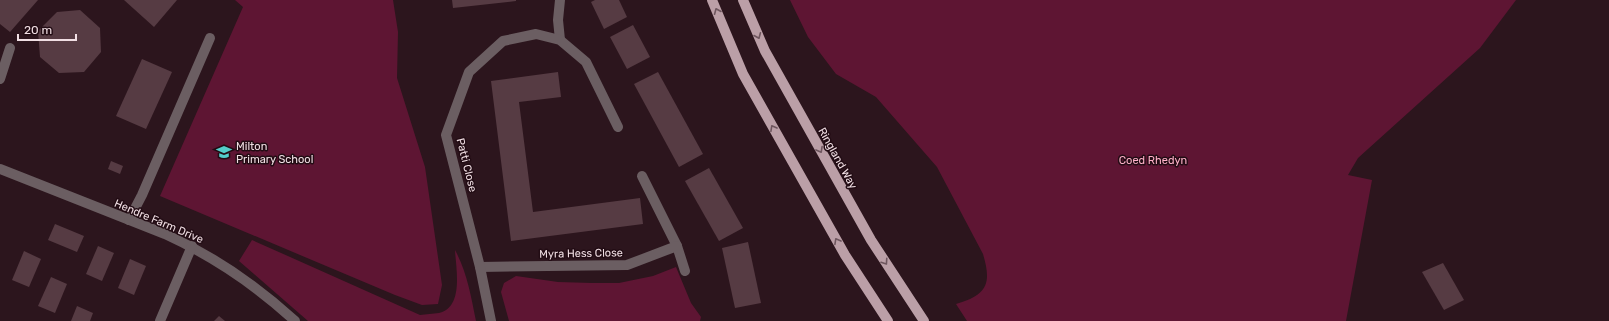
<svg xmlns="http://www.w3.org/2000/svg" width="1609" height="321" font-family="Rubik,sans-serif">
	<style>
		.green { fill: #5e1533 }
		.building { fill: #563b43 }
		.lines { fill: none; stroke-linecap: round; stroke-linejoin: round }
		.minor { stroke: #6b5e62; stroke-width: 10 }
		.major { stroke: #bb9fa7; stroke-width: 10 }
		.oneway { stroke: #6e565e }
		.labels { text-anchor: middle; stroke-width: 3; stroke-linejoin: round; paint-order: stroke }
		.poi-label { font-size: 11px; fill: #f1dfe4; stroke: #220c14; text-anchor: start }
		.street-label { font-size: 11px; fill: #f1dfe4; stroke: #220c14 }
		.park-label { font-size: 11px; fill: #ffb1c9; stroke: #220c14 }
	</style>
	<rect width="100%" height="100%" fill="#2c151d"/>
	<g class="green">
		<path d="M235,0H393L398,32L397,78L425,167L442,285L438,304L422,305L395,295L160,196L243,7Z"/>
		<path d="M790,0H1516L1480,48L1358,158L1348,175L1372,180L1346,321H967L956,304C987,295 992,284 983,254L937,167L876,97L836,74L808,37Z"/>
		<path d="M252,240L420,315C426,314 433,314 439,313C464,307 456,269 455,250C467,272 471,296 476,321H308L239,261Z"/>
		<path d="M676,267L691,303L701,317L700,321H509L501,292L504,283L516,276L558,282L592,283H619L653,276Z"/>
	</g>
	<g class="building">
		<path d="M0,0H38L10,32L0,24Z"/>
		<path d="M124,0H177L154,27Z"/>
		<path d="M452,0H516V1L453,8Z"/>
		<path d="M595,0H619L627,17L604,29L591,2Z"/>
		<path d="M80,10L100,28L101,52L84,72L59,73L40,57L38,31L57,12Z"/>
		<path d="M633,25L650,57L627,69L610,37Z"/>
		<path d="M142,59L172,72L146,129L116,116Z"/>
		<path d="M558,72L561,97L519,102L533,212L640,198L643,224L511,241L491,81Z"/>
		<path d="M658,72L703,154L679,167L634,84Z"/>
		<path d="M111,161L123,166L120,174L108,169Z"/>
		<path d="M709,168L743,228L719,241L685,181Z"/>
		<path d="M55,224L84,236L77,252L48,240Z"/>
		<path d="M748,242L761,303L735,308L722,248Z"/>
		<path d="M98,246L114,253L102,281L86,274Z"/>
		<path d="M24,251L41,259L29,287L12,280Z"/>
		<path d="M130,259L146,266L134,295L118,288Z"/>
		<path d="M1443,263L1464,300L1444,310L1422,272Z"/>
		<path d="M51,277L67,284L55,313L38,306Z"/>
		<path d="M77,306L93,313L90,321H71Z"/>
		<path d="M219,316L225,321H214Z"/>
	</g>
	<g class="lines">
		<g class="minor">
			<path d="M560,40L558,20L560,0"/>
			<path d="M0,79L10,48"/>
			<path d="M0,169L165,234C213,256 256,285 295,321"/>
			<path d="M642,176L677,246"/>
			<path d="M129,220L142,195L210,38"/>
			<path d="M480,267L627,265L677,246L685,271"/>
			<path d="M160,321L192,246"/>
			<path d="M491,321L480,267L446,135L469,72L503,41L536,34L560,40L586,62L618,127"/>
		</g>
		<g class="major">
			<path d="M712,0L743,74L845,255L888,321"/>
			<path d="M743,0L765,51L871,240L924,321"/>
		</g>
	</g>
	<defs><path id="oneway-chevron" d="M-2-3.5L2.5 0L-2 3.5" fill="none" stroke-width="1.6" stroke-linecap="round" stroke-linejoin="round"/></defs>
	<g class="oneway">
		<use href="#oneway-chevron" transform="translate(717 11) rotate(-113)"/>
		<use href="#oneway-chevron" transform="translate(758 36) rotate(67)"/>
		<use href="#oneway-chevron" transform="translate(773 128) rotate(-119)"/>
		<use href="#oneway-chevron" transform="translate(820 150) rotate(61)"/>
		<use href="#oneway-chevron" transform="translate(837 241) rotate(-119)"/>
		<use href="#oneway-chevron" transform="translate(885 262) rotate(56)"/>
	</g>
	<defs>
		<g id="school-bare" transform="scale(1.2)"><path d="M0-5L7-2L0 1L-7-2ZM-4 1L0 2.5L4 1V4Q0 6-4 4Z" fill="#53cdca" stroke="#220c14" stroke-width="2.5" paint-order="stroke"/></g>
	</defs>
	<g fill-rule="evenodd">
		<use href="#school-bare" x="224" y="152"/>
	</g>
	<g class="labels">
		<g class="poi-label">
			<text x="236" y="150">Milton<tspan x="236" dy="13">Primary School</tspan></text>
		</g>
		<g class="street-label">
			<text transform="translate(838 158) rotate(61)" y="4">Ringland Way</text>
			<text transform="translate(467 165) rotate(76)" y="4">Patti Close</text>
			<text transform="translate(159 221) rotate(23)" y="4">Hendre Farm Drive</text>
			<text transform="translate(581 253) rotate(-1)" y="4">Myra Hess Close</text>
		</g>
		<g class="park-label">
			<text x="1153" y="164">Coed Rhedyn</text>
		</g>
	</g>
	<path d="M18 34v6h58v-6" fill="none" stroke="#f1dfe4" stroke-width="2"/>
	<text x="24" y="34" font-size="12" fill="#f1dfe4" stroke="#220c14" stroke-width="3" paint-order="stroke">20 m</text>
</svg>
